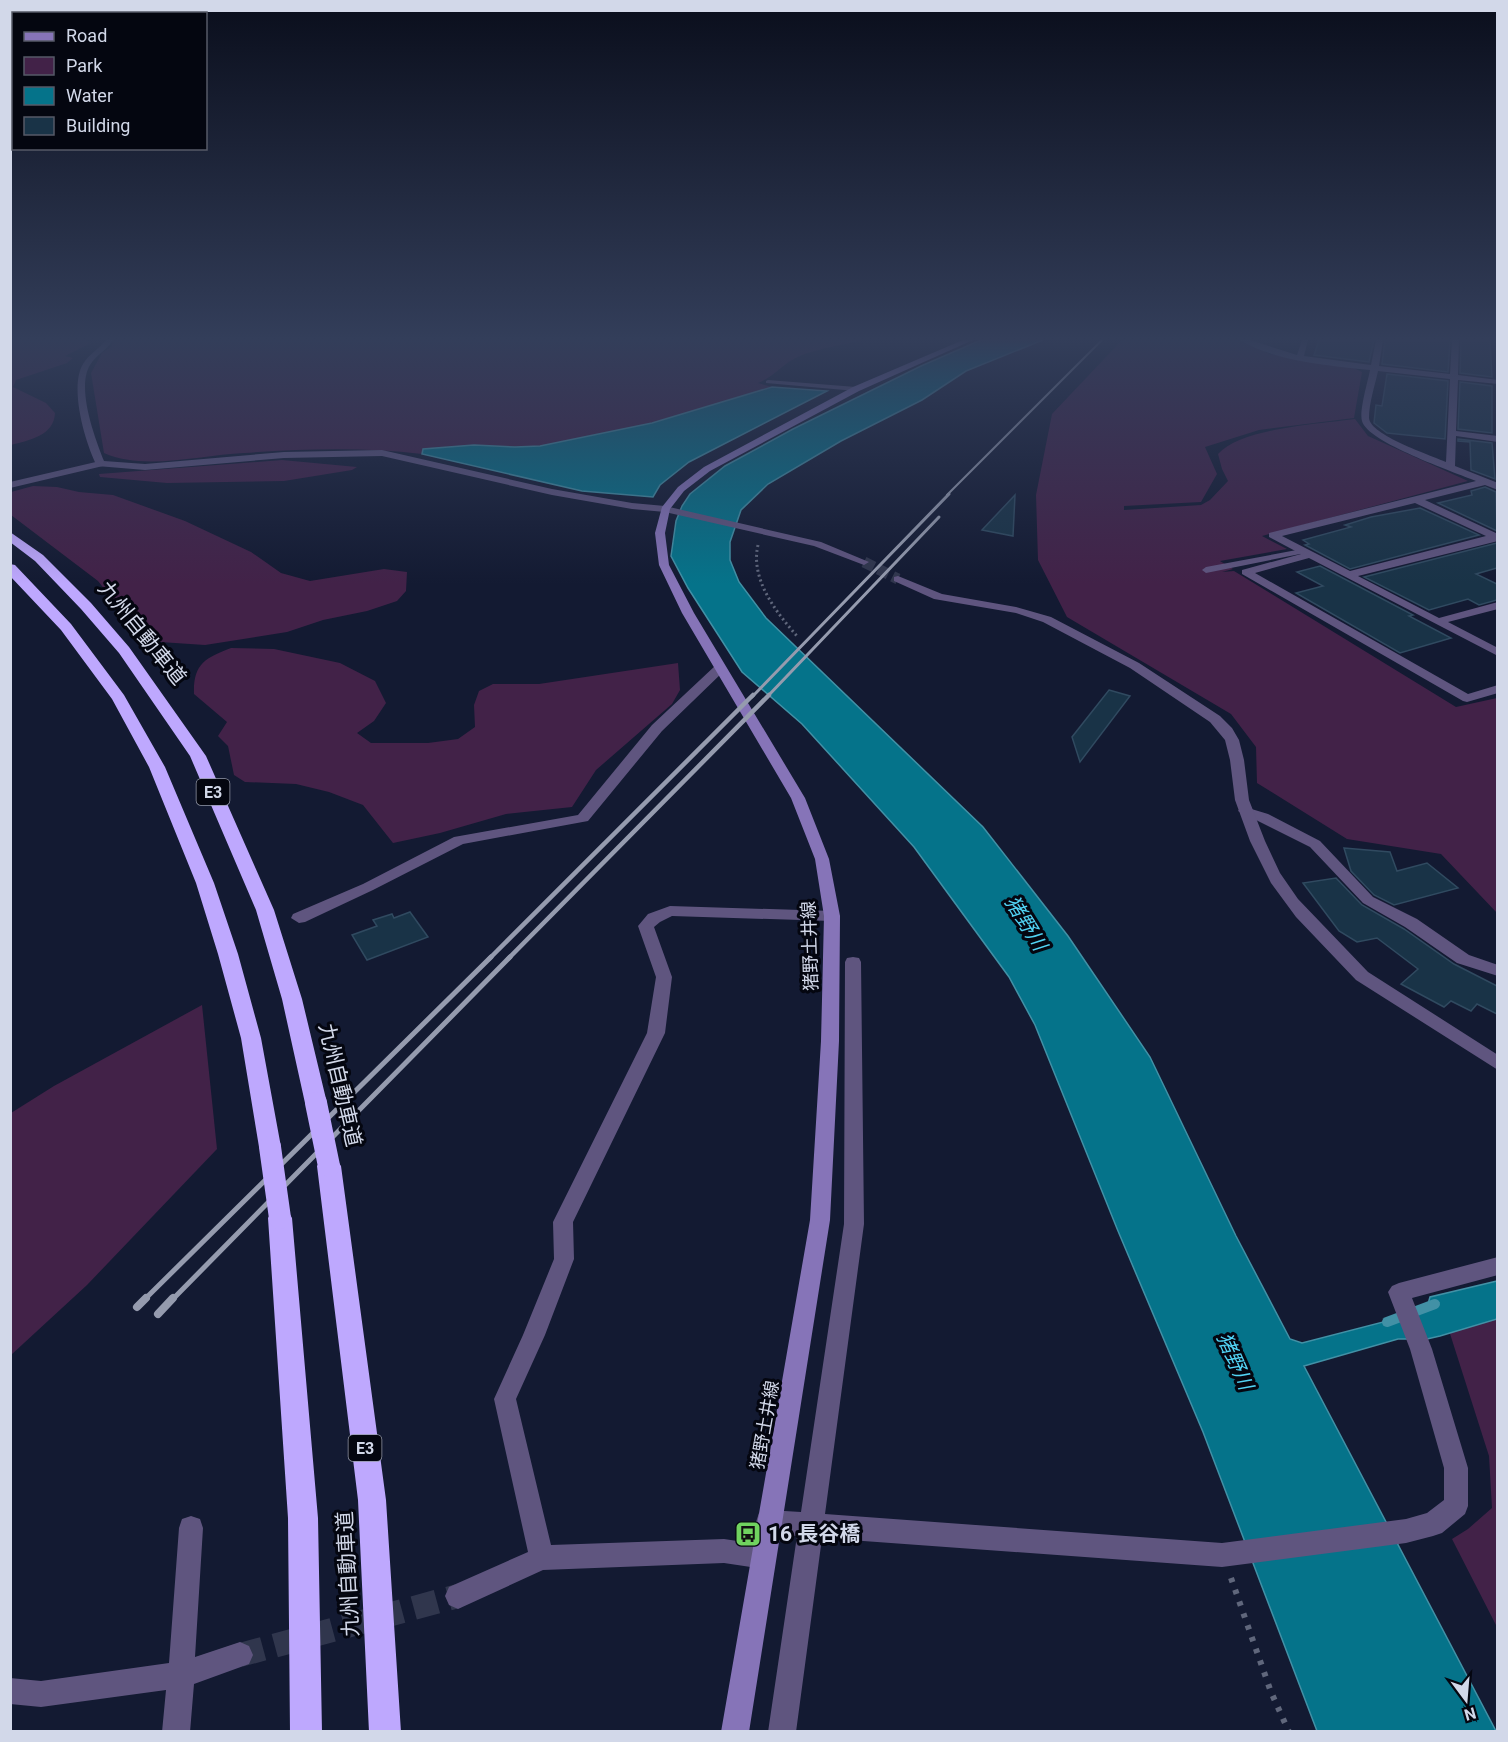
<svg xmlns="http://www.w3.org/2000/svg" width="1508" height="1742" font-family="Roboto,'Noto Sans JP',sans-serif">
	<style>
		.green { fill: #422248 }
		.water { fill: #05738a; stroke: #4291a6; stroke-width: 1.5 }
		.lines { fill: none; stroke-linecap: round; stroke-linejoin: round }
		.stream { stroke: #4291a6; stroke-width: 10 }
		.building { fill: #193347; stroke: #304a60; stroke-width: 1.5 }
		.minor-tunnel { stroke: #30364d; stroke-width: 24; stroke-dasharray: 24 12; stroke-linecap: butt }
		.tertiary-tunnel { stroke: #30364d; stroke-width: 11; stroke-dasharray: 11 5; stroke-linecap: butt }
		.path-far1 { stroke: #60677c; stroke-width: 3; stroke-dasharray: 2 3; stroke-linecap: butt }
		.path { stroke: #60677c; stroke-width: 6; stroke-dasharray: 4.5 8; stroke-linecap: butt }
		.service { fill: #5f557f; fill-rule: evenodd }
		.minor { fill: #5f557f; fill-rule: evenodd }
		.tertiary { fill: #5f557f; fill-rule: evenodd }
		.secondary { fill: #8674b8; fill-rule: evenodd }
		.motorway { fill: #bea8fe; fill-rule: evenodd }
		.rail-far4 { stroke: #959bae; stroke-width: 2 }
		.rail-far3 { stroke: #959bae; stroke-width: 3 }
		.rail-far2 { stroke: #959bae; stroke-width: 4.5 }
		.rail-far1 { stroke: #959bae; stroke-width: 5 }
		.rail { stroke: #959bae; stroke-width: 8 }
		.motorway-bridge { stroke: #bea8fe; stroke-width: 22 }
		.labels { text-anchor: middle; stroke-width: 6; stroke-linejoin: round; paint-order: stroke }
		.shield { fill: #040610; stroke: #9499a8; stroke-width: 1.5 }
		.shield-label { font-size: 16px; font-weight: bold; fill: #d2d8e9 }
		.street-label { font-size: 18px; fill: #d2d8e9; stroke: #040610 }
		.water-label { font-size: 20px; font-style: italic; fill: #52d4f5; stroke: #040610 }
		.near-street-label { font-size: 21px; fill: #d2d8e9; stroke: #040610 }
		.near-poi-label { font-size: 21px; font-weight: bold; fill: #d2d8e9; stroke: #040610; text-anchor: start }
	</style>
	<rect width="100%" height="100%" fill="#131a32"/>
	<g class="green">
		<path d="M11,340H87L91,343L65,356L73,358L67,363L16,380L13,387L46,403L55,413C54,436 29,440 11,445Z"/>
		<path d="M112,340H863C843,345 821,348 802,355C784,362 774,377 758,383L772,387L652,423L540,446L515,447L474,445L424,449L422,454C363,447 303,449 244,453C201,455 144,471 104,453L91,373L102,353L112,346Z"/>
		<path d="M1122,340H1238L1270,354L1352,367L1362,372L1354,418L1259,430L1205,447L1217,474L1201,502L1124,506V510L1201,505L1210,500L1228,481L1222,469L1218,454C1241,428 1319,424 1355,419L1368,436L1468,481L1262,536L1287,549L1220,561L1233,569L1222,572L1234,571L1456,707L1497,698V913L1441,854L1347,839L1257,783L1256,747L1231,714L1067,617L1038,560L1036,495L1052,414Z"/>
		<path d="M282,460L357,467L352,470L284,481L167,483L100,477L99,474Z"/>
		<path d="M33,486L57,487L79,492L113,495L185,521L251,552L281,573L310,581L384,569L407,572L406,591L397,601L367,611L323,620L287,632L205,645L145,641L98,581L11,515V492Z"/>
		<path d="M231,648L274,649L340,663L375,681L386,703L374,721L357,733L371,743H428L458,739L475,727L474,705L479,691L493,684H539L678,663L680,690L672,704L596,770L572,807L506,814L440,833L393,843L363,805L329,792L296,784L245,782L234,775L228,746L218,736L227,722L194,694C193,664 205,658 231,648Z"/>
		<path d="M202,1005L217,1149L87,1285L11,1355V1113L54,1086Z"/>
		<path d="M1497,1295V1627L1452,1539L1468,1529L1492,1508L1489,1456L1445,1318Z"/>
	</g>
	<g class="water">
		<path d="M981,340H1043L966,371L922,400L841,441L768,484L741,510L730,542V560L739,582L766,618L983,827L1068,936L1150,1057L1236,1236L1290,1339L1302,1343L1426,1311L1430,1297L1497,1281V1319L1440,1336L1427,1339H1398L1304,1366L1496,1731H1317L1203,1432L1118,1231L1035,1025L1009,977L914,847L802,724L742,672L688,588L671,556L676,521L682,506L690,494L725,466L793,429L921,366Z"/>
		<path d="M772,387L827,391L689,462L660,485L653,497L582,491L422,454L423,449L474,445L515,447L540,446L652,423Z"/>
	</g>
	<g class="lines">
		<path class="stream" d="M1387,1322L1435,1304"/>
	</g>
	<g class="building">
		<path d="M1319,340H1374L1369,362L1314,355Z"/>
		<path d="M1385,340H1450L1448,372L1382,364Z"/>
		<path d="M1461,340H1490L1492,377L1460,373Z"/>
		<path d="M1387,374L1448,381L1445,439L1387,433L1374,423L1376,405L1382,406Z"/>
		<path d="M1460,382L1492,386V433L1458,429Z"/>
		<path d="M1458,439L1492,443L1495,479L1471,470L1470,442L1458,441Z"/>
		<path d="M1485,487L1496,492L1497,531L1438,503L1472,495L1471,491Z"/>
		<path d="M1015,495L1013,536L982,530Z"/>
		<path d="M1420,508L1479,535L1350,569L1305,545L1309,544L1303,540L1351,527L1345,525L1371,517Z"/>
		<path d="M1497,543V568L1476,574L1497,584V600L1479,605L1468,599L1429,610L1364,577Z"/>
		<path d="M1320,566L1413,615L1409,616L1451,638L1400,653L1296,593L1323,586L1297,572Z"/>
		<path d="M1109,690L1130,696L1080,762L1072,737Z"/>
		<path d="M1344,848L1390,852L1397,871L1427,863L1458,888L1394,905L1374,895L1351,871Z"/>
		<path d="M1336,878L1362,905L1404,929L1454,964L1497,986V1014L1477,1004L1471,1011L1451,1001L1444,1007L1401,984L1418,969L1377,938L1357,942L1339,931L1303,883Z"/>
		<path d="M410,912L428,937L367,960L352,935L377,926L373,920L392,914L394,918Z"/>
	</g>
	<g class="lines">
		<path class="minor-tunnel" d="M240,1655L458,1596"/>
		<path class="tertiary-tunnel" d="M864,562L898,579"/>
		<path class="path-far1" d="M758,545C750,579 776,612 797,636"/>
		<path class="path" d="M1231,1578L1271,1692L1289,1732"/>
		<g class="service">
			<path d="M768,380L856,387L859,389L856,391L766,383V381Z"/>
			<path d="M1302,549H1305V553L1206,573L1202,570L1206,567Z"/>
		</g>
		<g class="minor">
			<path d="M1240,340H1250L1297,355L1302,340H1308L1304,356L1371,365L1376,340H1383L1379,366L1450,374L1452,340H1459L1458,375L1498,380V384L1458,380L1456,431L1498,436V442L1456,436L1455,466L1498,483V490L1485,485L1425,500L1498,534V541L1358,576L1439,618L1498,602V609L1448,622L1498,648V656L1309,558L1255,573L1468,694L1498,685V693L1467,702L1463,701L1242,574V570L1301,554L1269,537V533L1476,481C1454,472 1367,442 1362,421C1359,411 1368,381 1370,370C1333,366 1272,361 1240,340ZM1378,371L1450,379L1446,462C1430,455 1370,435 1369,418C1369,403 1375,385 1378,371ZM1415,503L1486,536L1350,571L1282,536Z"/>
			<path d="M100,461L103,462V466L10,488V482Z"/>
			<path d="M720,664L726,668L724,671L662,731L588,821L463,844L373,890L305,922L299,923L291,918L293,914L363,884L454,837L578,815L652,725L716,665Z"/>
			<path d="M1245,807L1268,814L1320,841L1373,897L1417,919L1469,955L1498,965V976L1457,963L1405,927L1363,903L1310,847L1238,811L1240,808Z"/>
			<path d="M670,906L832,911L840,916L832,921L672,916L660,922L654,927L672,977L665,1033L573,1222L574,1259L545,1335L516,1399L551,1545L724,1539L764,1545L773,1548L776,1557L773,1566L764,1569L724,1563L543,1570L458,1609L449,1605L445,1596L449,1587L528,1552L494,1399L523,1335L554,1259L553,1222L647,1033L656,977L638,926L648,914Z"/>
			<path d="M853,957L859,958L861,962L864,1224L825,1514L1222,1543L1406,1519L1427,1513L1444,1500V1468L1410,1349L1388,1292L1392,1286L1399,1283L1498,1257V1275L1412,1298L1432,1349L1468,1468V1506L1465,1514L1442,1533L1433,1536L1406,1543L1222,1567L822,1538L796,1732H768L797,1536L768,1534L759,1531L756,1522L759,1513L768,1510L801,1512L844,1224L845,962L847,958Z"/>
			<path d="M191,1516L200,1519L203,1528L195,1657L240,1642L249,1646L253,1655L249,1664L194,1684L190,1732H162L166,1690L41,1707L10,1704V1678L41,1681L169,1663L179,1528L182,1519Z"/>
		</g>
		<g class="tertiary">
			<path d="M106,340H113C107,350 96,355 90,365C76,388 95,438 104,461L145,464L284,452L382,450L552,489L632,503L665,506L821,542L869,562L864,565L814,546L665,512L632,509L552,495L382,456L284,458L145,470L97,466C85,443 69,387 83,364C89,354 99,349 106,340Z"/>
			<path d="M898,576L942,594L1016,607L1051,617L1139,663L1220,716L1232,728L1239,740L1244,760L1249,800L1265,841L1280,873L1298,899L1368,972L1498,1055V1070L1356,980L1296,917L1271,883L1250,841L1235,800L1230,760L1225,740L1210,722L1130,668L1043,622L1016,613L934,599L894,581V577Z"/>
		</g>
		<path class="secondary" d="M963,340H973L859,391L710,471L684,491L670,509L665,533L669,565L694,613L805,798L829,859L840,916L839,1041L830,1220L749,1732H721L810,1220L821,1041L824,916L815,859L791,798L682,613L659,565L655,533L662,507L678,487L704,467L853,387Z"/>
		<g class="motorway">
			<path d="M10,532L43,555L91,603L129,647L206,756L274,910L302,999L327,1103L324,1109L316,1111L308,1109L305,1103L282,999L256,910L190,756L119,653L81,609L35,561L10,542Z"/>
			<path d="M10,564L15,565L71,624L124,695L165,767L214,883L238,954L261,1038L281,1147L278,1153L270,1156L262,1153L259,1147L241,1038L218,954L196,883L149,767L112,699L61,630L10,576Z"/>
			<path d="M329,1157L337,1160L341,1166L386,1500L401,1732H369L358,1500L317,1166L321,1160Z"/>
			<path d="M280,1208L288,1211L292,1218L318,1518L322,1732H290L288,1518L268,1218L272,1211Z"/>
		</g>
		<path class="rail-far4" d="M947,495L1102,340"/>
		<g class="rail-far3">
			<path d="M752,697L949,494"/>
			<path d="M767,697L939,517"/>
		</g>
		<g class="rail-far2">
			<path d="M489,959L753,695"/>
			<path d="M508,959L769,695"/>
		</g>
		<g class="rail-far1">
			<path d="M144,1300L491,957"/>
			<path d="M172,1300L510,957"/>
		</g>
		<g class="rail">
			<path d="M137,1307L146,1298"/>
			<path d="M158,1314L173,1298"/>
		</g>
		<g class="motorway-bridge">
			<path d="M316,1103L329,1166"/>
			<path d="M270,1147L280,1218"/>
		</g>
	</g>
	<linearGradient id="sky" x2="0" y2="1"><stop stop-color="#0a0e1c"/><stop offset="0.58" stop-color="#333e5a"/><stop offset="1" stop-color="#333e5a" stop-opacity="0"/></linearGradient>
	<rect width="1508" height="584" fill="url(#sky)"/>
	<defs>
		<g id="bus-square" transform="scale(1.35)"><rect x="-9" y="-9" width="18" height="18" rx="4" fill="#70d35f" stroke="#040610"/><path d="M-5-6H5V4H4V6H2V4H-2V6H-4V4H-5ZM-3.5-4V0h7V-4ZM-3.5 1.2v1.5H-2V1.2ZM2 1.2v1.5H3.5V1.2Z" fill="#111"/></g>
	</defs>
	<g fill-rule="evenodd">
		<use href="#bus-square" x="748" y="1534"/>
	</g>
	<g class="labels">
		<g class="shield">
			<rect x="196.5" y="779" width="33" height="26" rx="4.5"/>
			<rect x="348.5" y="1435" width="33" height="26" rx="4.5"/>
		</g>
		<g class="shield-label">
			<text x="213" y="798">E3</text>
			<text x="365" y="1454">E3</text>
		</g>
		<g class="street-label">
			<text transform="translate(810 946) rotate(-92)" y="6">猪野土井線</text>
			<text transform="translate(765 1425) rotate(-80)" y="6">猪野土井線</text>
		</g>
		<g class="water-label">
			<text transform="translate(1026 923) rotate(58)" y="7">猪野川</text>
			<text transform="translate(1235 1361) rotate(66)" y="7">猪野川</text>
		</g>
		<g class="near-street-label">
			<text transform="translate(142 633) rotate(51)" y="7">九州自動車道</text>
			<text transform="translate(340 1085) rotate(77)" y="7">九州自動車道</text>
			<text transform="translate(348 1574) rotate(-93)" y="7">九州自動車道</text>
		</g>
		<g class="near-poi-label">
			<text x="768" y="1541">16 長谷橋</text>
		</g>
	</g>
	<rect width="1508" height="1742" fill="none" stroke="#d2d8e9" stroke-width="24"/>
	<rect x="12" y="12" width="195" height="138" fill="#040610" stroke="#565a67" stroke-width="1.5"/>
	<rect x="24" y="32" width="30" height="9" fill="#8674b8" stroke="#565a67" stroke-width="1.5"/>
	<text x="66" y="42" font-size="18" fill="#d2d8e9">Road</text>
	<rect x="24" y="57" width="30" height="18" fill="#422248" stroke="#565a67" stroke-width="1.5"/>
	<text x="66" y="72" font-size="18" fill="#d2d8e9">Park</text>
	<rect x="24" y="87" width="30" height="18" fill="#05738a" stroke="#565a67" stroke-width="1.5"/>
	<text x="66" y="102" font-size="18" fill="#d2d8e9">Water</text>
	<rect x="24" y="117" width="30" height="18" fill="#193347" stroke="#565a67" stroke-width="1.5"/>
	<text x="66" y="132" font-size="18" fill="#d2d8e9">Building</text>
	<g transform="translate(1466 1700) rotate(164)" stroke="#040610" stroke-width="4.5" paint-order="stroke">
	<path d="M0-4.5L10 22L0 15L-10 22Z" fill="#d2d8e9"/>
	<text y="-9" font-size="16" font-weight="bold" text-anchor="middle" fill="#d2d8e9">N</text>
	</g>
</svg>
